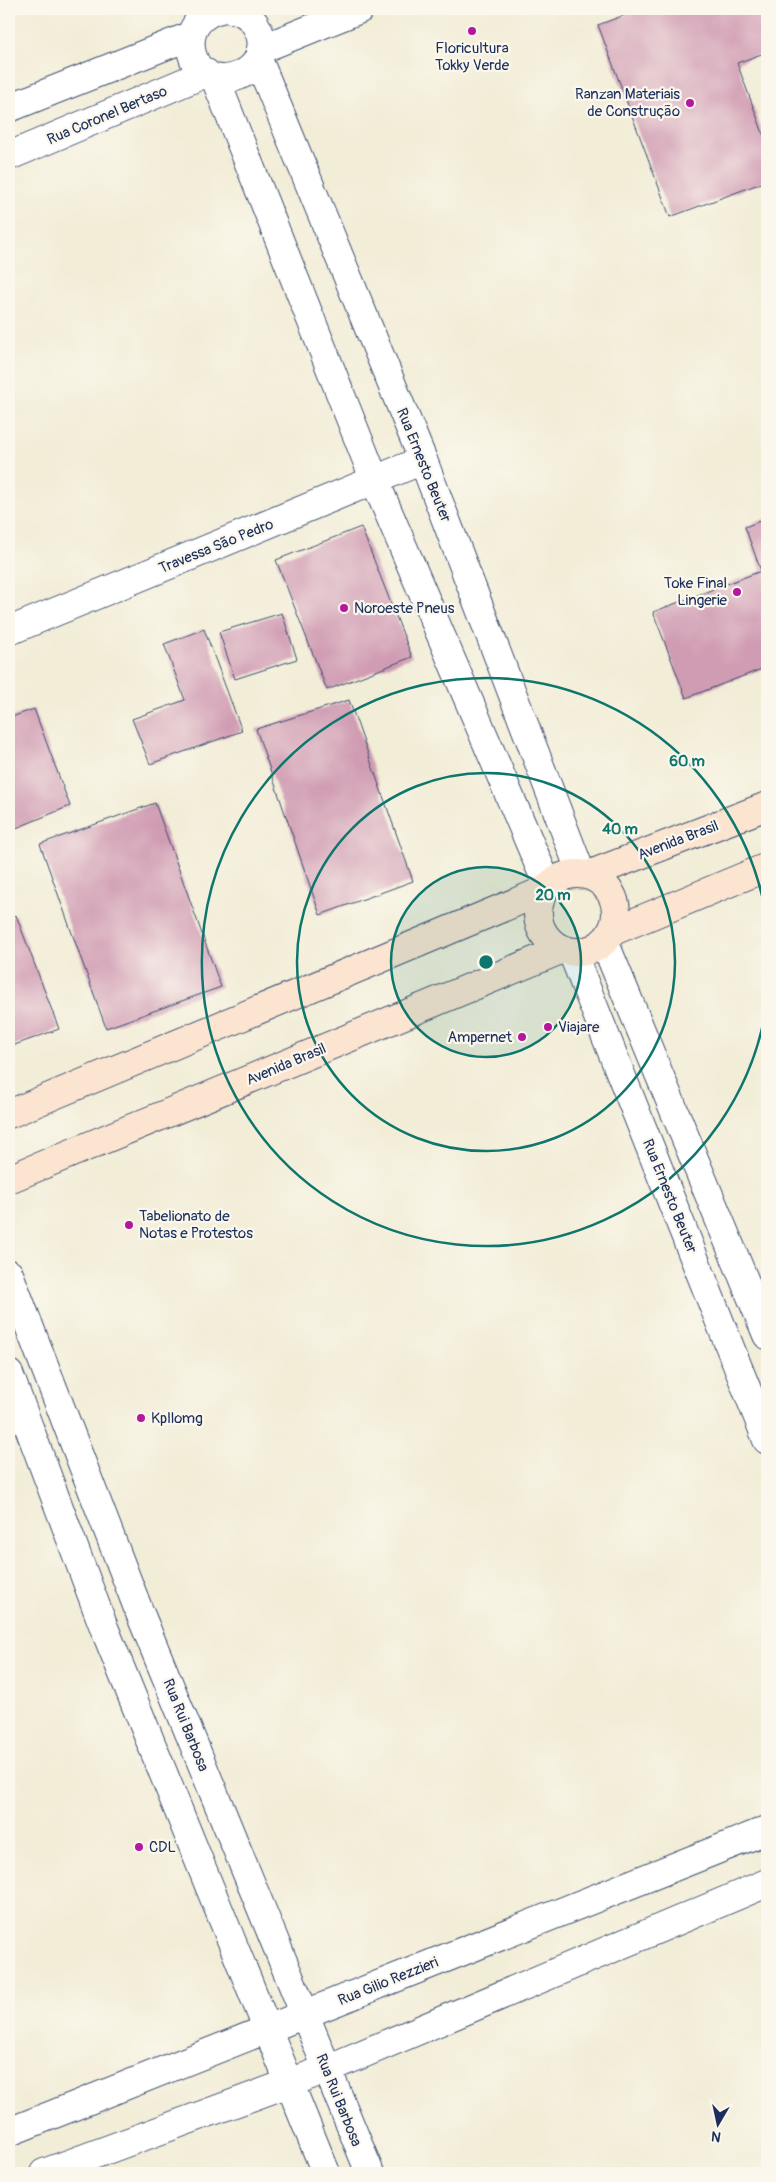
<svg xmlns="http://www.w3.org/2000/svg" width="776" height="2182" font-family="Pangolin,sans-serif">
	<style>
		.building { fill: #d09cb3 }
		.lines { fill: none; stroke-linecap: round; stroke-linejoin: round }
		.minor-casing { stroke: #3b4c70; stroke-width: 30 }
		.tertiary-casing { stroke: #3b4c70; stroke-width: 30 }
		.secondary-casing { stroke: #3b4c70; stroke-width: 30 }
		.minor { stroke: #fff; stroke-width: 28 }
		.tertiary { stroke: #fff; stroke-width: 28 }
		.secondary { stroke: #fce5d0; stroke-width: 28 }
		.ring { fill: none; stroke: #0f766e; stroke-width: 2.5 }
		.poi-dot { fill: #b5179e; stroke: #fbf7ec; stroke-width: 2 }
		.labels { text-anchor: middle; stroke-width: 4.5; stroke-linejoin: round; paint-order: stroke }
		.poi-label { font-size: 15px; fill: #1b2f5e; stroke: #fbf7ec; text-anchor: start }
		.street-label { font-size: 15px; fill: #1b2f5e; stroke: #fbf7ec }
		.centre { fill: #0f766e; stroke: #fbf7ec; stroke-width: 2.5 }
		.ring-label { font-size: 15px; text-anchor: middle; font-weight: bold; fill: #0f766e; stroke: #fbf7ec; stroke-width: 4.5; stroke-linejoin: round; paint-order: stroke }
	</style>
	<rect width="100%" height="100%" fill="#fbf7ec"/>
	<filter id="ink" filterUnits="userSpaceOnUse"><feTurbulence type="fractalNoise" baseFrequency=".02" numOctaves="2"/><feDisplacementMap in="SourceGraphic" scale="10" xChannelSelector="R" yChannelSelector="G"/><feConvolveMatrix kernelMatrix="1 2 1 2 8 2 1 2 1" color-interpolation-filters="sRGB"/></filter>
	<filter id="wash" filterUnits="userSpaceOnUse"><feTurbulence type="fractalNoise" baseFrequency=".0096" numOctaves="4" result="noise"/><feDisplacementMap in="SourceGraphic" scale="20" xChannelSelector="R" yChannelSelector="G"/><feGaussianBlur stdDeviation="1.12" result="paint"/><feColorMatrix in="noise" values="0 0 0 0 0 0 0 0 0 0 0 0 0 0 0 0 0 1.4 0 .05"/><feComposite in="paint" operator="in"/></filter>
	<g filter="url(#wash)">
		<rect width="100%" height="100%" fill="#f2edd7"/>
		<g id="blocks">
			<g class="building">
				<path d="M641,9H767V52L737,63L767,144V181L670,217L598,25Z"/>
				<path d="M767,518V667L686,698L653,612L761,571L745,527Z"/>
				<path d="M361,527L412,657L327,690L276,560Z"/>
				<path d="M282,613L297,659L235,679L219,632Z"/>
				<path d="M204,629L242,731L150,764L132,719L185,700L164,644Z"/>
				<path d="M349,700L413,881L320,915L256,729Z"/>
				<path d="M34,709L70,806L9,831V718Z"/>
				<path d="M155,803L221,987L106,1028L40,844Z"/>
				<path d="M16,915L59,1029L9,1047V918Z"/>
			</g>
		</g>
	</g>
	<g filter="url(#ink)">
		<use href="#blocks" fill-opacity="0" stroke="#3b4c70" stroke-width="1"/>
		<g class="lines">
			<g class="minor-casing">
				<g id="minor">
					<path d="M258,59L423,460L581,873"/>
					<path d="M215,78L375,481L548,886"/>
					<path d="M9,631L423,460"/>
					<path d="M604,941L767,1335"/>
					<path d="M572,952L767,1440"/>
					<path d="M9,1274L139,1611L370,2173"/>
					<path d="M9,1374L103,1625L326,2173"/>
					<path d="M9,2132L767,1830"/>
					<path d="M44,2173L327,2069L767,1883"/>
				</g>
			</g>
			<g class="tertiary-casing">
				<g id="tertiary">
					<path d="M221,9C200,13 186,31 192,54C205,104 285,71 255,24C250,16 240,9 230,9"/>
					<path d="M261,49L360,9"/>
					<path d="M9,108L190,36"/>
					<path d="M9,156L206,73"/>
				</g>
			</g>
			<g class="secondary-casing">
				<g id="secondary">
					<circle cx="577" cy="913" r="39"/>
					<path d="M588,875L767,806"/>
					<path d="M611,932L767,867"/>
					<path d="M9,1114L545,890"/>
					<path d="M9,1179L563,949"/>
				</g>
			</g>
			<use href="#minor" class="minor"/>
			<use href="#tertiary" class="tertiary"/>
			<use href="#secondary" class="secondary"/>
		</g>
	</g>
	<circle cx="486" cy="962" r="95" fill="#0f766e" fill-opacity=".12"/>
	<g class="ring">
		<circle cx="486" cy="962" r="95"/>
		<circle cx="486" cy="962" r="189"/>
		<path d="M767 1002A284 284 0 1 1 767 922"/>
	</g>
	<g class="poi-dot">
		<circle cx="472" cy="31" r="5"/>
		<circle cx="690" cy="103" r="5"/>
		<circle cx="737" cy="592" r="5"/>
		<circle cx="344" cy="608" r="5"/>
		<circle cx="548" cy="1027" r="5"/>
		<circle cx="522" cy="1037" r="5"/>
		<circle cx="129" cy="1225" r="5"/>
		<circle cx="141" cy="1418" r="5"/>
		<circle cx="139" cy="1847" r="5"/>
	</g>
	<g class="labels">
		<g class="poi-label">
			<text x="472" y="53" text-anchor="middle">Floricultura<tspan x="472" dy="17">Tokky Verde</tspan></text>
			<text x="680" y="99" text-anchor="end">Ranzan Materiais<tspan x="680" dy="17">de Construção</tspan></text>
			<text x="727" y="588" text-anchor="end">Toke Final<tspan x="727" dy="17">Lingerie</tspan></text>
			<text x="354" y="613">Noroeste Pneus</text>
			<text x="558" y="1032">Viajare</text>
			<text x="512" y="1042" text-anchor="end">Ampernet</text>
			<text x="139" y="1221">Tabelionato de<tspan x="139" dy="17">Notas e Protestos</tspan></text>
			<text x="151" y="1423">Kpllomg</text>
			<text x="149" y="1852">CDL</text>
		</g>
		<g class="street-label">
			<text transform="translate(107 115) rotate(-23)" y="5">Rua Coronel Bertaso</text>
			<text transform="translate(424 465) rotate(68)" y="5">Rua Ernesto Beuter</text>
			<text transform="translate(216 546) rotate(-22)" y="5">Travessa São Pedro</text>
			<text transform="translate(678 840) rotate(-21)" y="5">Avenida Brasil</text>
			<text transform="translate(286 1064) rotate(-23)" y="5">Avenida Brasil</text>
			<text transform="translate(670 1196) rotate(68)" y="5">Rua Ernesto Beuter</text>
			<text transform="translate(186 1725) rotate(68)" y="5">Rua Rui Barbosa</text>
			<text transform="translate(388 1981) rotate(-22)" y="5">Rua Gilio Rezzieri</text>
			<text transform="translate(339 2100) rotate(68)" y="5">Rua Rui Barbosa</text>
		</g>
	</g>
	<circle cx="486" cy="962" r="8" class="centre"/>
	<g class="ring-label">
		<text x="687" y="766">60 m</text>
		<text x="620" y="834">40 m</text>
		<text x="553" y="900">20 m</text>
	</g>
	<rect width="776" height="2182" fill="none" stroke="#fbf7ec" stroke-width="30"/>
	<g transform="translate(718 2124) rotate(189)" stroke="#fbf7ec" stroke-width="4" paint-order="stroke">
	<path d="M0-4L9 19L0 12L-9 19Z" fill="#1b2f5e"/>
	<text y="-8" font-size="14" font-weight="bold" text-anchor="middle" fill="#1b2f5e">N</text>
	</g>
</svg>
